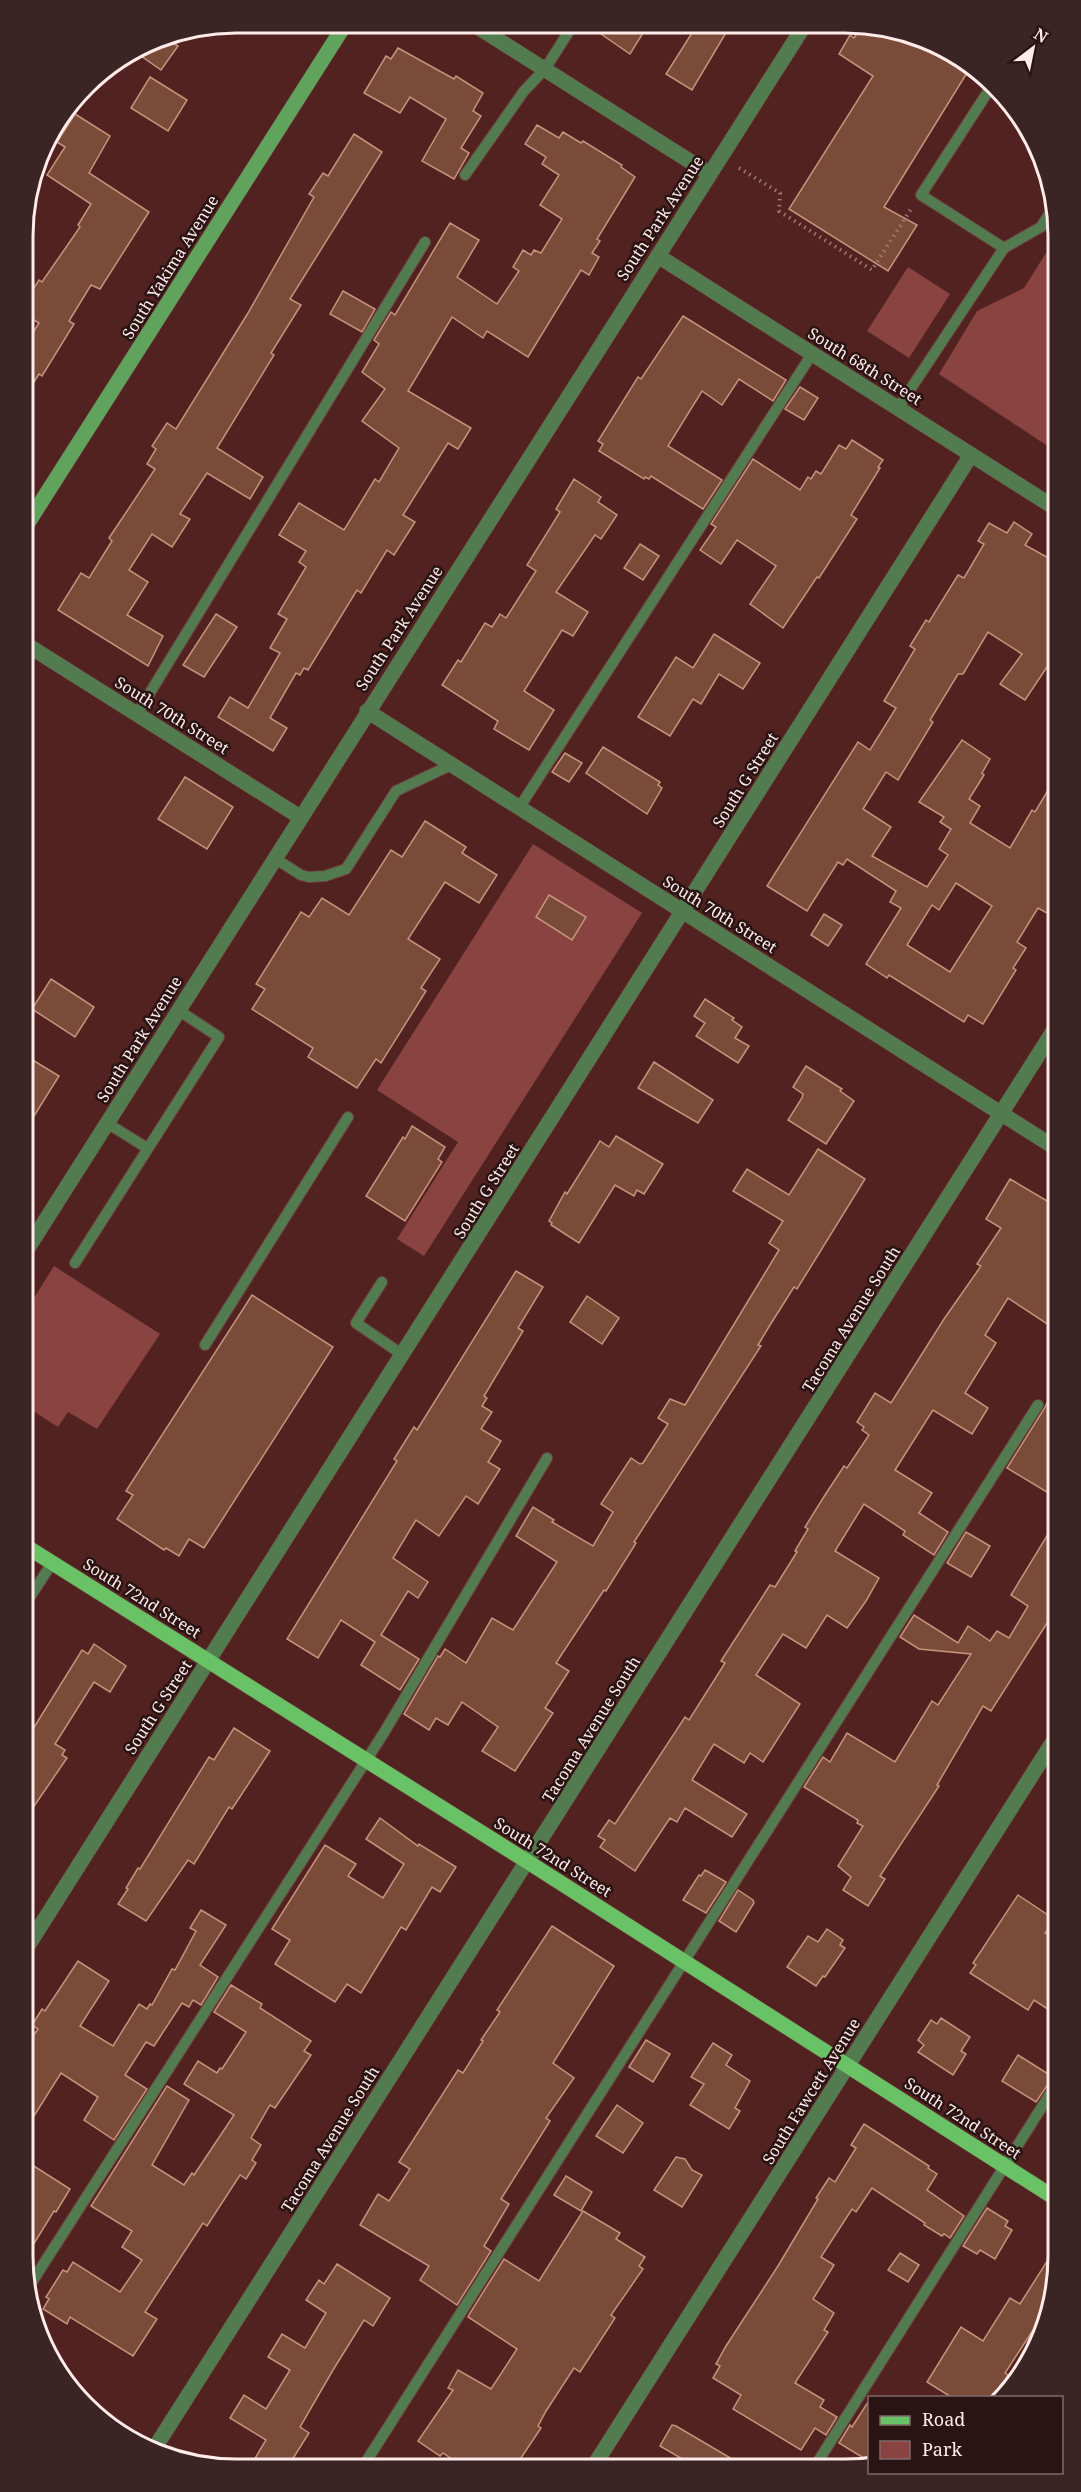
<svg xmlns="http://www.w3.org/2000/svg" width="1081" height="2492" font-family="'Noto Serif',serif">
	<style>
		.green { fill: #894341 }
		.building { fill: #7a4b38; stroke: #c7937d; stroke-width: 1.5; fill-rule: evenodd }
		.lines { fill: none; stroke-linecap: round; stroke-linejoin: round }
		.service-casing { stroke: #6e4241; stroke-width: 12 }
		.minor-casing { stroke: #6e4241; stroke-width: 16 }
		.secondary-casing { stroke: #6e4241; stroke-width: 16 }
		.primary-casing { stroke: #6e4241; stroke-width: 16 }
		.path { stroke: #9d7978; stroke-width: 4; stroke-dasharray: 1.5 4.5; stroke-linecap: butt }
		.service { stroke: #527b4f; stroke-width: 10 }
		.minor { stroke: #527b4f; stroke-width: 15 }
		.secondary { stroke: #60a35c; stroke-width: 15 }
		.primary { stroke: #69c265; stroke-width: 15 }
		.labels { text-anchor: middle; stroke-width: 5; stroke-linejoin: round; paint-order: stroke }
		.street-label { font-size: 16px; fill: #ffebea; stroke: #291413 }
		.rim { fill: none; stroke: #ffebea; stroke-width: 3 }
	</style>
	<rect width="100%" height="100%" fill="#522221"/>
	<g class="green">
		<path d="M1051,245L1052,449L939,374L977,311L1024,288Z"/>
		<path d="M908,267L950,294L909,358L867,331Z"/>
		<path d="M533,844L642,913L424,1256L397,1239L458,1142L377,1090Z"/>
		<path d="M54,1266L160,1334L97,1429L68,1412L58,1427L27,1407V1309Z"/>
	</g>
	<g class="building">
		<path d="M588,25H648L630,54Z"/>
		<path d="M697,25L730,26L692,90L666,74Z"/>
		<path d="M862,26L886,27L970,68L884,207L917,225L888,271L789,209L873,76L839,54L850,35L854,38Z"/>
		<path d="M164,37L178,46L161,70L134,51L155,39Z"/>
		<path d="M398,48L454,79L456,76L483,93L473,111L481,116L461,148L469,153L454,179L422,161L446,119L410,97L400,113L364,93L386,56L391,59Z"/>
		<path d="M150,77L187,100L168,131L131,108Z"/>
		<path d="M75,114L110,136L89,173L149,212L100,289L91,285L69,321L74,324L42,376L39,374L24,398L23,348L39,323L23,313V304L39,280L42,282L80,227L78,225L91,204L47,175L65,147L57,142Z"/>
		<path d="M537,125L559,138L563,132L581,143L583,141L622,165L621,167L635,177L597,239L600,241L592,253L599,257L589,275L581,270L528,357L487,331L483,338L452,317L408,391L471,428L458,449L448,443L403,515L415,522L394,555L387,550L361,593L357,590L308,670L304,668L300,675L296,673L270,718L287,728L273,751L218,717L230,697L248,708L280,653L270,648L287,619L278,614L306,567L299,562L306,551L279,535L299,503L344,530L375,479L379,482L399,448L362,421L385,389L362,372L379,344L374,340L391,312L395,315L450,223L479,240L457,277L497,304L519,271L513,267L523,250L531,255L534,250L541,253L562,219L540,205L559,175L542,164L546,157L525,144Z"/>
		<path d="M354,134L382,152L290,299L301,305L271,353L274,355L217,448L263,477L250,499L207,473L180,514L190,519L172,547L152,534L129,570L148,582L127,615L163,636L148,666L58,610L81,573L89,578L112,541L109,538L155,469L147,464L156,449L152,446L167,423L176,429L248,313L314,197L309,194L323,173L328,176Z"/>
		<path d="M343,291L375,309L362,332L330,314Z"/>
		<path d="M683,316L786,380L773,401L739,379L722,405L702,391L668,446L722,480L703,509L651,476L649,479L645,477L644,479L599,451L603,444L598,441L638,377L641,379Z"/>
		<path d="M800,387L818,398L804,420L785,409Z"/>
		<path d="M852,440L883,460L878,467L880,468L851,515L857,519L819,578L817,577L783,628L750,604L776,566L737,540L721,564L700,550L716,527L711,524L753,459L800,490L808,477L811,479L816,471L821,474L839,445L846,449Z"/>
		<path d="M574,479L601,497L598,502L617,515L601,539L595,535L556,592L588,612L573,636L562,630L524,691L554,710L529,750L494,729L498,721L442,685L458,660L461,662L485,623L492,627L500,614L506,618L536,571L527,565L560,512L556,509Z"/>
		<path d="M1014,522L1032,534L1025,545L1052,560L1053,658L1025,700L1000,684L1022,654L988,632L963,674H958L930,720L933,722L898,780L886,772L863,809L891,827L872,856L927,887L948,855L939,849L951,829L940,822L944,817L919,802L962,740L990,759L982,773L984,775L969,799L980,806L970,823L1010,848L1032,810L1035,812L1053,782L1054,917L1038,908L1017,942L1026,948L1013,968L1016,970L983,1024L968,1015L964,1022L889,975L887,978L866,964L901,908L890,902L896,891L847,859L843,865L838,862L807,911L767,886L858,742L870,750L896,708L884,701L915,649L910,646L926,620L929,622L958,575L964,578L984,544L978,541L989,523L1007,533ZM956,883L992,906L950,972L907,945L932,905L939,910Z"/>
		<path d="M640,544L659,556L643,580L624,568Z"/>
		<path d="M216,614L237,627L204,677L183,665Z"/>
		<path d="M714,634L760,663L743,689L719,674L701,704L693,699L670,736L638,717L676,657L693,668Z"/>
		<path d="M603,747L660,782L658,785L662,788L647,814L586,773Z"/>
		<path d="M565,753L582,763L569,782L552,772Z"/>
		<path d="M185,777L233,807L207,849L158,819Z"/>
		<path d="M425,821L466,847L462,853L497,875L479,903L445,882L408,939L440,959L421,988L426,991L381,1063L376,1059L357,1088L308,1057L313,1048L252,1009L265,989L256,984L301,912L309,917L322,898L349,915L391,850L402,857Z"/>
		<path d="M549,895L586,917L572,940L536,917Z"/>
		<path d="M824,914L842,925L828,946L811,935Z"/>
		<path d="M51,979L94,1007L75,1037L32,1009Z"/>
		<path d="M705,999L734,1018L732,1020L742,1027L735,1038L749,1046L738,1063L696,1036L705,1023L694,1016Z"/>
		<path d="M26,1056L59,1076L26,1129Z"/>
		<path d="M654,1062L713,1100L698,1123L638,1088Z"/>
		<path d="M806,1066L842,1089L840,1091L854,1101L826,1144L788,1120L802,1098L803,1094L793,1087Z"/>
		<path d="M412,1126L445,1147L438,1159L442,1162L405,1221L366,1196L403,1137L405,1139Z"/>
		<path d="M616,1136L663,1164L644,1194L637,1190L634,1196L615,1185L579,1243L551,1225L552,1223L549,1221L565,1192L567,1194L600,1141L609,1147Z"/>
		<path d="M818,1149L865,1179L797,1289L794,1287L770,1325L758,1345L761,1346L634,1542L636,1543L606,1591L604,1590L556,1663L569,1671L545,1708L553,1713L515,1771L482,1751L498,1727L462,1702L448,1725L436,1718L429,1730L404,1714L438,1656L440,1657L445,1649L466,1663L492,1618L513,1630L557,1562L516,1536L533,1507L554,1520L552,1522L593,1546L613,1512L601,1504L631,1458L640,1464L643,1463L668,1424L658,1418L670,1399L685,1405L779,1250L769,1243L783,1221L733,1191L747,1169L789,1195Z"/>
		<path d="M1010,1179L1054,1205L1055,1329L1008,1298L985,1335L996,1343L965,1393L988,1408L972,1434L933,1410L895,1470L932,1493L919,1513L948,1532L934,1555L903,1535L905,1531L864,1504L835,1551L879,1578L866,1601L847,1628L827,1615L806,1648L783,1634L756,1675L800,1704L763,1762L750,1753L744,1763L714,1744L692,1780L747,1814L732,1837L685,1808L677,1822L670,1818L635,1871L600,1847L605,1840L598,1836L609,1820L615,1824L685,1717L689,1720L725,1663L721,1661L770,1585L775,1587L797,1552L795,1551L808,1529L805,1527L825,1495L844,1466L847,1468L869,1435L862,1430L864,1427L857,1422L875,1393L891,1403L944,1319L981,1266L977,1264L1001,1228L986,1219Z"/>
		<path d="M516,1271L543,1287L518,1328L523,1331L484,1396L487,1398L482,1406L492,1412L481,1429L501,1441L488,1462L500,1469L478,1504L466,1496L439,1536L416,1520L393,1558L428,1582L418,1598L408,1591L381,1635L419,1659L400,1690L361,1665L375,1642L341,1620L318,1658L287,1639L397,1461L394,1459L414,1427L417,1430Z"/>
		<path d="M252,1295L333,1347L204,1548L189,1539L179,1556L166,1548L164,1550L117,1519L133,1495L126,1491Z"/>
		<path d="M587,1296L619,1318L602,1344L570,1322Z"/>
		<path d="M1055,1387V1497L1007,1468L1044,1409Z"/>
		<path d="M1056,1521V1609L991,1711L983,1706L937,1785L939,1786L880,1876L885,1879L868,1906L843,1890L851,1877L838,1866L863,1826L857,1823L858,1820L804,1787L823,1757L830,1762L847,1733L895,1762L932,1701L938,1705L971,1654L919,1649L900,1637L914,1615L958,1643L968,1626L990,1641L997,1631L1009,1638L1028,1606L1011,1595Z"/>
		<path d="M966,1532L990,1546L971,1577L947,1563Z"/>
		<path d="M94,1644L126,1666L110,1692L94,1682L55,1744L65,1750L62,1755L67,1758L28,1815V1737L82,1650L88,1654Z"/>
		<path d="M234,1728L270,1751L232,1809L229,1807L194,1864L188,1860L146,1921L118,1904L128,1889L126,1888L138,1868L140,1869L209,1757L214,1760Z"/>
		<path d="M380,1818L418,1846L419,1844L456,1867L440,1892L432,1887L406,1930L401,1927L361,1993L347,1984L335,2002L275,1964L290,1940L272,1929L325,1845L356,1864L348,1876L383,1898L404,1864L366,1839Z"/>
		<path d="M705,1870L726,1882L706,1913L683,1900L699,1875L701,1876Z"/>
		<path d="M738,1890L753,1900L754,1903L736,1932L719,1921Z"/>
		<path d="M1018,1895L1054,1919L1045,1933L1057,1940V2015L1034,2000L1028,2010L970,1973L976,1965L973,1963Z"/>
		<path d="M201,1910L226,1925L200,1965L218,1977L201,2005L193,2000L189,2007L182,2003L154,2046L146,2042L125,2075L147,2089L114,2140L84,2120L98,2097L61,2073L29,2124V2042L38,2029L32,2025L42,2009L45,2011L78,1961L109,1981L80,2026L113,2046L139,2004L147,2009L150,2004L152,2005L172,1969L175,1970L196,1931L190,1928Z"/>
		<path d="M552,1926L614,1966L553,2063L574,2078L546,2118L550,2121L501,2199L509,2204L484,2246L491,2251L457,2305L420,2280L429,2266L360,2225L378,2194L389,2201L410,2169L399,2162L458,2070L463,2073L483,2041L481,2040L500,2012L497,2010Z"/>
		<path d="M827,1929L843,1940L840,1945L845,1948L825,1977L823,1976L816,1986L787,1967L808,1936L818,1942Z"/>
		<path d="M231,1985L262,2004L260,2008L311,2041L304,2051L311,2055L275,2108L270,2105L251,2138L261,2145L252,2160L256,2163L246,2179L240,2175L207,2226L203,2223L145,2312L157,2319L133,2356L70,2317L67,2324L43,2309L49,2299L46,2297L63,2270L67,2272L73,2262L120,2292L142,2260L122,2247L132,2231L91,2206L167,2086L189,2100L152,2165L184,2185L192,2173L194,2175L234,2115L184,2084L198,2061L217,2073L220,2068L222,2069L246,2032L214,2012Z"/>
		<path d="M941,2018L970,2037L961,2051L966,2054L953,2075L918,2052L924,2045L918,2040L931,2020L937,2024Z"/>
		<path d="M646,2040L670,2054L653,2082L629,2067Z"/>
		<path d="M713,2043L732,2055L726,2065L750,2081L735,2108L740,2111L729,2129L690,2105L704,2084L691,2077Z"/>
		<path d="M1018,2055L1053,2077L1036,2102L1002,2081Z"/>
		<path d="M1057,2096L1058,2114V2116L1049,2110Z"/>
		<path d="M617,2105L643,2123L623,2153L596,2136Z"/>
		<path d="M864,2124L929,2166L928,2168L937,2174L927,2190L964,2216L950,2238L944,2234L942,2236L924,2225L925,2223L872,2188L856,2212L852,2209L821,2257L834,2265L813,2299L834,2313L824,2330L828,2332L795,2383L824,2400L820,2407L837,2417L826,2435L815,2428L801,2450L733,2409L741,2395L713,2378L720,2366L716,2364L726,2346L778,2266L818,2199L816,2198L829,2178L835,2182L856,2148L851,2145Z"/>
		<path d="M676,2157L685,2159L692,2170L702,2175L682,2207L654,2190Z"/>
		<path d="M29,2163L70,2189L56,2212L54,2211L30,2250Z"/>
		<path d="M566,2176L592,2192L581,2211L554,2195Z"/>
		<path d="M987,2208L1008,2221L1005,2226L1012,2230L995,2259L980,2250L977,2254L963,2246Z"/>
		<path d="M583,2211L620,2233L616,2239L645,2257L639,2266L643,2269L611,2315L615,2318L580,2372L574,2368L546,2411L538,2426L541,2428L517,2464H459L443,2453L440,2456L418,2441L453,2390L448,2388L458,2370L491,2389L517,2349L468,2317L470,2313L504,2259L539,2281Z"/>
		<path d="M1058,2244V2270L1050,2304L1005,2373L1011,2377L999,2397H951L927,2382L961,2327L983,2341L1010,2298L1020,2304Z"/>
		<path d="M900,2253L919,2265L908,2282L888,2270Z"/>
		<path d="M337,2264L390,2298L373,2326L364,2320L333,2370L300,2427L309,2433L289,2465H251L266,2440L230,2418L244,2395L266,2409L290,2370L268,2357L282,2334L305,2348L326,2313L306,2300L319,2280L324,2284Z"/>
		<path d="M870,2399V2462L839,2443L850,2425L852,2427Z"/>
		<path d="M672,2425L676,2426L739,2463H689L660,2446Z"/>
	</g>
	<g class="lines">
		<g class="service-casing">
			<g id="service">
				<path d="M993,84L921,195L1004,248"/>
				<path d="M465,175L524,91L545,69L573,25"/>
				<path d="M898,408L1004,248L1041,227L1051,211"/>
				<path d="M137,714L425,242"/>
				<path d="M519,808L812,354"/>
				<path d="M274,858L301,875L309,877L325,876L346,869L396,791L451,765"/>
				<path d="M107,1123L147,1148"/>
				<path d="M75,1263L219,1037L178,1010"/>
				<path d="M382,1282L356,1323L403,1355"/>
				<path d="M205,1345L348,1117"/>
				<path d="M28,1600L52,1563"/>
				<path d="M30,2285L385,1731L547,1458"/>
				<path d="M817,2463L1057,2083"/>
				<path d="M364,2465L1038,1405"/>
			</g>
		</g>
		<g class="minor-casing">
			<g id="minor">
				<path d="M473,24L710,174"/>
				<path d="M658,256L1052,506"/>
				<path d="M24,643L300,817"/>
				<path d="M367,711L1054,1147"/>
				<path d="M26,1251L804,26"/>
				<path d="M29,1944L971,455"/>
				<path d="M156,2446L1054,1030"/>
				<path d="M595,2464L1056,1737"/>
			</g>
		</g>
		<g class="secondary-casing">
			<path id="secondary" d="M24,529L346,23"/>
		</g>
		<g class="primary-casing">
			<path id="primary" d="M27,1547L528,1862L1058,2200"/>
		</g>
		<path class="path" d="M739,168L780,193L779,211L872,270L911,209"/>
		<use href="#service" class="service"/>
		<use href="#minor" class="minor"/>
		<use href="#secondary" class="secondary"/>
		<use href="#primary" class="primary"/>
	</g>
	<g class="labels">
		<g class="street-label">
			<text transform="translate(660 218) rotate(-57)" y="6">South Park Avenue</text>
			<text transform="translate(170 267) rotate(-58)" y="6">South Yakima Avenue</text>
			<text transform="translate(865 366) rotate(32)" y="6">South 68th Street</text>
			<text transform="translate(399 628) rotate(-57)" y="6">South Park Avenue</text>
			<text transform="translate(172 715) rotate(32)" y="6">South 70th Street</text>
			<text transform="translate(745 780) rotate(-58)" y="6">South G Street</text>
			<text transform="translate(720 914) rotate(32)" y="6">South 70th Street</text>
			<text transform="translate(139 1039) rotate(-58)" y="6">South Park Avenue</text>
			<text transform="translate(486 1191) rotate(-58)" y="6">South G Street</text>
			<text transform="translate(851 1319) rotate(-58)" y="6">Tacoma Avenue South</text>
			<text transform="translate(142 1598) rotate(32)" y="6">South 72nd Street</text>
			<text transform="translate(158 1707) rotate(-57)" y="6">South G Street</text>
			<text transform="translate(591 1729) rotate(-58)" y="6">Tacoma Avenue South</text>
			<text transform="translate(553 1857) rotate(32)" y="6">South 72nd Street</text>
			<text transform="translate(811 2091) rotate(-58)" y="6">South Fawcett Avenue</text>
			<text transform="translate(963 2118) rotate(33)" y="6">South 72nd Street</text>
			<text transform="translate(330 2139) rotate(-58)" y="6">Tacoma Avenue South</text>
		</g>
	</g>
	<path d="M0 0H1081V2492H0ZM236 33H845A203 203 0 0 1 1048 236V2256A203 203 0 0 1 845 2459H236A203 203 0 0 1 33 2256V236A203 203 0 0 1 236 33Z" fill="#3a2524" fill-rule="evenodd"/>
	<path class="rim" d="M236 33H845A203 203 0 0 1 1048 236V2256A203 203 0 0 1 845 2459H236A203 203 0 0 1 33 2256V236A203 203 0 0 1 236 33Z"/>
	<rect x="868" y="2396" width="195" height="78" fill="#291413" stroke="#7f6a69" stroke-width="1.5"/>
	<rect x="880" y="2416" width="30" height="9" fill="#69c265" stroke="#7f6a69" stroke-width="1.5"/>
	<text x="922" y="2426" font-size="18" fill="#ffebea">Road</text>
	<rect x="880" y="2441" width="30" height="18" fill="#894341" stroke="#7f6a69" stroke-width="1.5"/>
	<text x="922" y="2456" font-size="18" fill="#ffebea">Park</text>
	<g transform="translate(1033 48) rotate(32)" stroke="#291413" stroke-width="4.5" paint-order="stroke">
	<path d="M0-4.5L10 22L0 15L-10 22Z" fill="#ffebea"/>
	<text y="-9" font-size="16" font-weight="bold" text-anchor="middle" fill="#ffebea">N</text>
	</g>
</svg>
